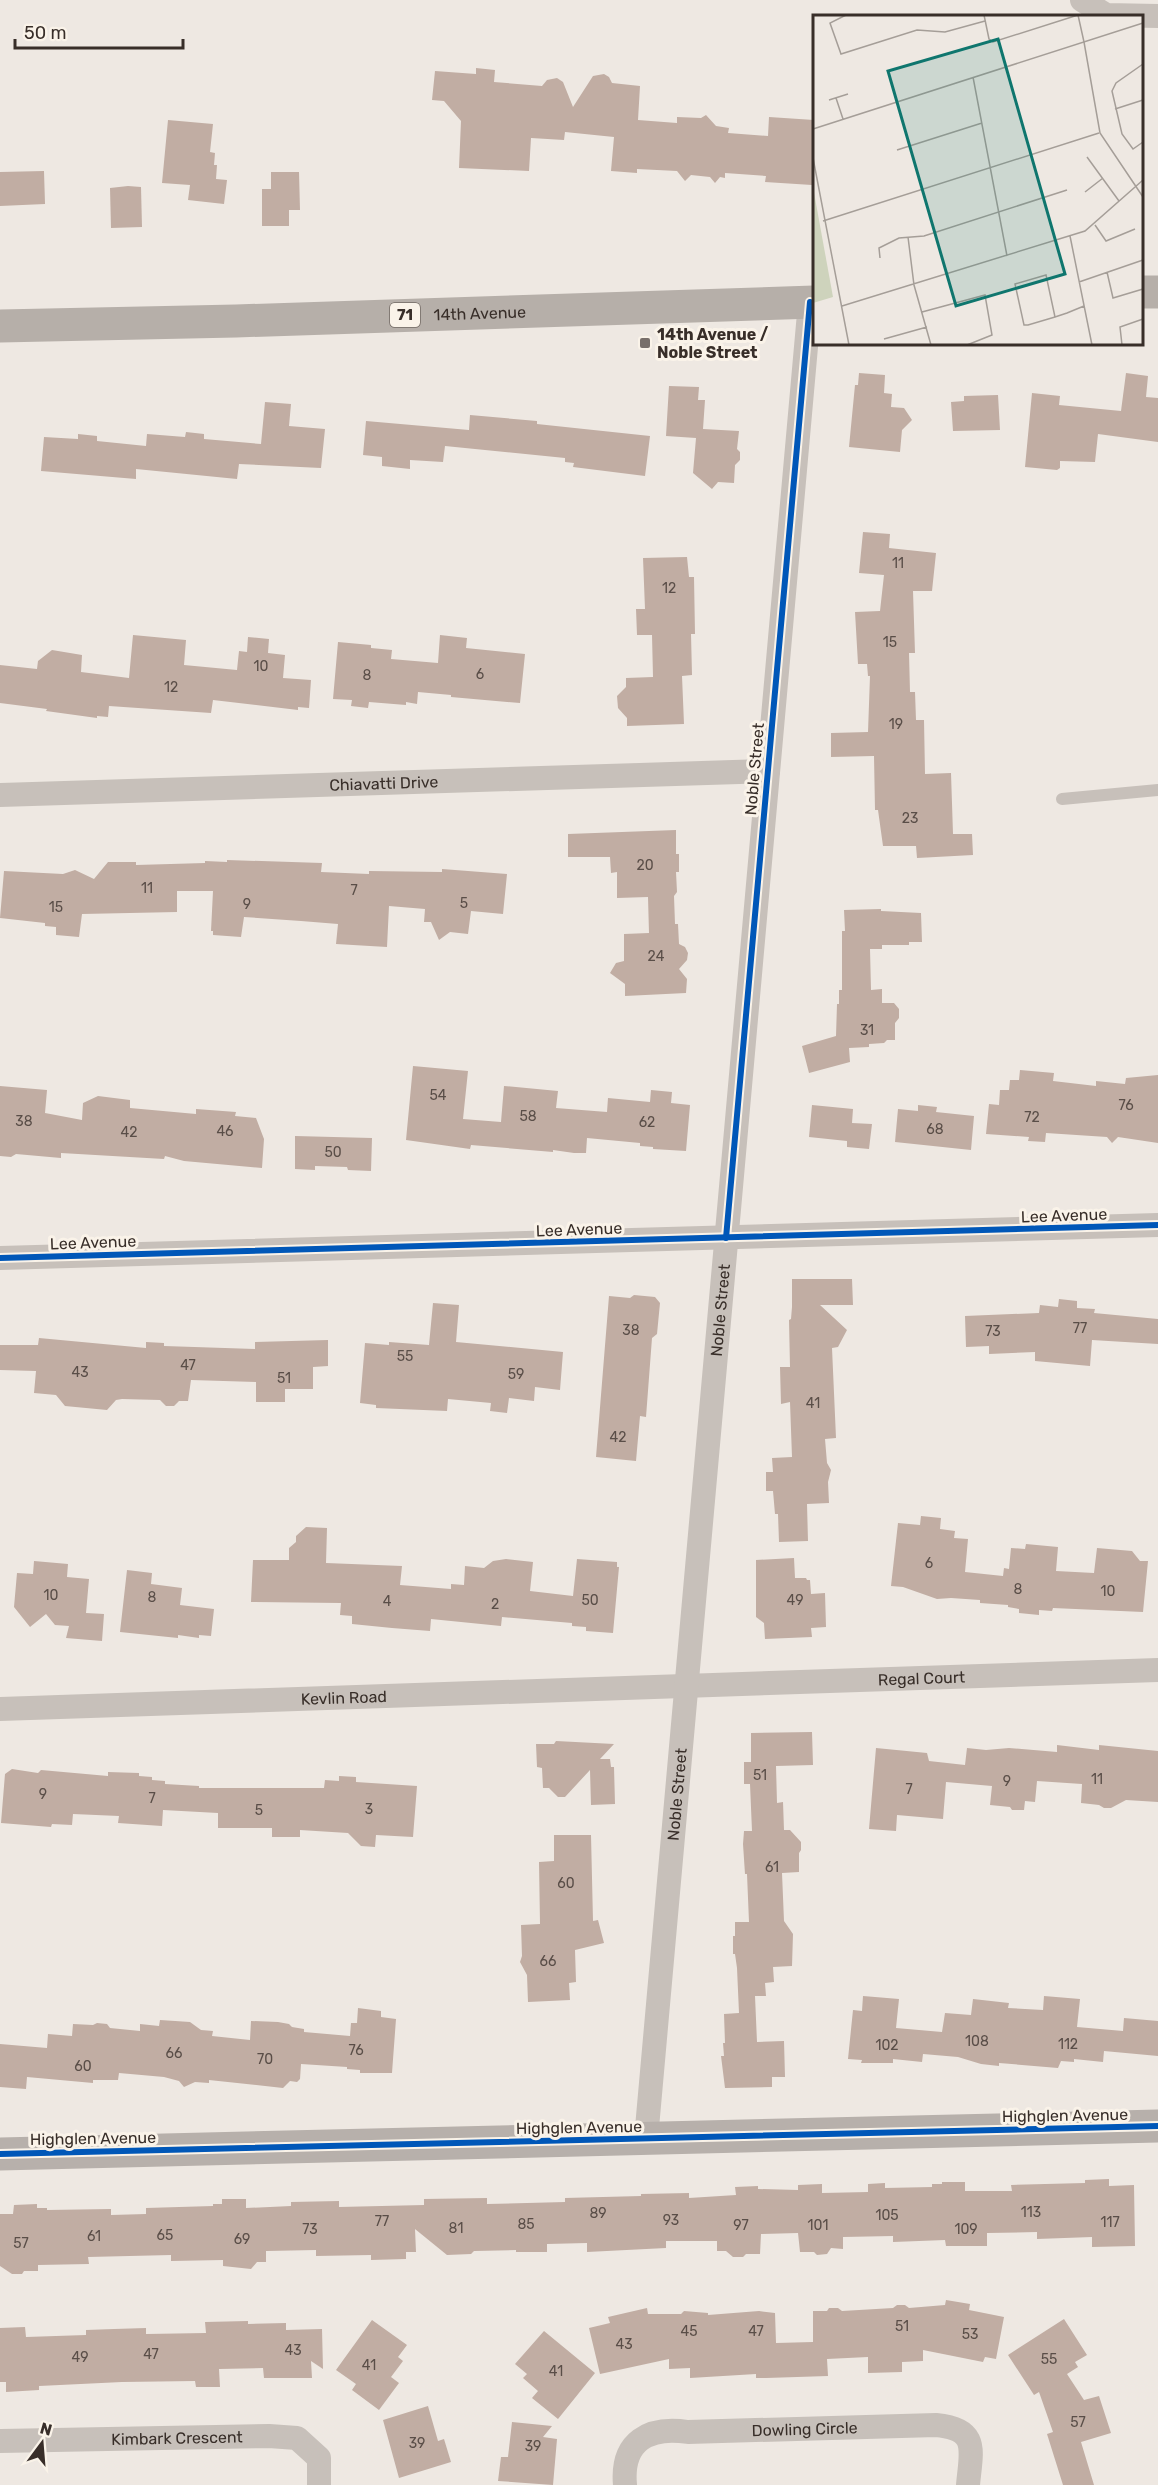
<svg xmlns="http://www.w3.org/2000/svg" width="1158" height="2485" font-family="Rubik,sans-serif">
	<style>
		.building { fill: #c1ada3 }
		.lines { fill: none; stroke-linecap: round; stroke-linejoin: round }
		.lane { stroke: #c7c0ba; stroke-width: 12 }
		.street { stroke: #c7c0ba; stroke-width: 24 }
		.secondary { stroke: #b7b0ab; stroke-width: 33 }
		.primary { stroke: #b6afa9; stroke-width: 33 }
		.cycleway-casing { stroke: #faf3e9; stroke-width: 10 }
		.cycleway { stroke: #0057b8; stroke-width: 6 }
		.poi-dot { fill: #786f6a; stroke: #faf3e9; stroke-width: 2 }
		.labels { text-anchor: middle; stroke-width: 6; stroke-linejoin: round; paint-order: stroke }
		.number-label { font-size: 14px; fill: #5a4e48 }
		.shield { fill: #faf3e9; stroke: #726963; stroke-width: 1.5 }
		.shield-label { font-size: 15px; font-weight: bold; fill: #382e29 }
		.street-label { font-size: 16px; fill: #382e29; stroke: #faf3e9 }
		.poi-label { font-size: 16px; font-weight: bold; fill: #382e29; stroke: #faf3e9; text-anchor: start }
		.inset-road { fill: none; stroke: #a59e98; stroke-width: 1.5 }
		.view { fill: #0f766e; fill-opacity: 0.15; stroke: #0f766e; stroke-width: 3 }
		.inset-edge { fill: none; stroke: #382e29; stroke-width: 3 }
	</style>
	<rect width="100%" height="100%" fill="#eee8e2"/>
	<g class="building">
		<path d="M476,68L495,70L494,82L542,86L547,80L557,78L563,82L573,107L593,76L604,74L609,77L612,83L640,86L638,120L677,123V117L701,118L706,115L716,126L729,128L728,133L768,136L769,117L814,120L812,185L765,182L766,176L725,173V178L720,177L715,183L710,177L691,175L685,181L677,171L637,169V173L611,171L614,137L565,132L564,140L531,138L529,171L459,168L461,121L444,101L432,100L435,71L476,74Z"/>
		<path d="M168,120L213,124L210,152L215,153L214,165H217L216,179L227,180L224,204L188,200L190,185L162,183Z"/>
		<path d="M44,171L45,204L0,206V172Z"/>
		<path d="M271,172H299L300,210H289V226H262V189H271Z"/>
		<path d="M128,186L141,187L142,227L111,228L110,188Z"/>
		<path d="M859,373L885,375L884,393L892,394L891,407L904,408L912,420L902,430L900,452L849,447L855,385H858Z"/>
		<path d="M1126,373L1148,376L1146,397L1158,398V442L1098,434L1095,462L1060,461V468L1057,470L1025,467L1032,393L1060,396L1059,405L1121,411Z"/>
		<path d="M669,386L699,387L698,400H705L703,429L739,431L737,449L740,452V460L735,465L734,483L718,482L712,489L693,473L696,438L666,436Z"/>
		<path d="M998,395L1000,430L953,431L951,402L964,401V396Z"/>
		<path d="M265,402L291,404L289,426L325,429L321,468L239,464L237,479L136,469V479L41,471L44,437L78,439V434L97,436V441L146,446L147,434L185,437L186,432L204,434V439L261,444Z"/>
		<path d="M470,415L537,421V424L650,436L645,476L573,467L574,463L565,462V458L445,446L443,462L410,460V469L382,466V457L363,455L366,421L469,430Z"/>
		<path d="M863,532L890,534L889,548L936,553L932,591H913L915,653H909L910,692H915L916,720H924L925,774L951,773L953,834H972L973,855L917,858L916,846H883L878,810H875L874,756L831,757V733L868,732L870,676H868L867,664H858L855,612L880,611L884,575L859,573Z"/>
		<path d="M687,557L689,577H694L695,634H691L692,675L682,676L684,724L627,726V718L618,708L617,696L626,687V678L653,677L652,635H637L636,609H645L643,558Z"/>
		<path d="M133,635L186,640L184,665L237,670L239,651L247,652L248,637L269,639L268,653L285,655L283,678L311,680L309,708L298,707V710L213,700L211,713L109,706L108,717L97,716V718L46,711L47,709L0,703V665L37,669L38,661L52,650L82,655L81,672L129,678Z"/>
		<path d="M440,635L467,638L466,648L525,654L520,703L451,697V695L418,692L417,704L406,702V705L369,702L368,708L351,706L352,700L333,699L338,642L371,645V648L392,650L391,659L438,663Z"/>
		<path d="M676,830V854H679V872H676L677,892L674,896L675,924H678L679,944L685,947L688,953L687,960L679,969L687,979L686,993L625,996V984L610,973L616,963L624,961V934L649,933L648,897L617,898V872L611,873L610,857H568V834Z"/>
		<path d="M227,860L322,863L321,872L369,874V871L442,872V869L507,874L503,914L471,911L468,934L450,932L439,940L431,922H424L425,909L389,906L387,947L336,944L338,924L301,921L244,917L241,937L213,935V931H211L213,891H177V912L82,914L79,937L56,935V927L45,926V923L0,918L4,871L63,874L75,870L94,879L108,862H136V865L205,863V861L227,862Z"/>
		<path d="M881,909V911L921,913L922,942H909V945H882V949H870L871,990L882,989V1003H894L899,1009V1018L895,1023V1040H887L884,1043L869,1044V1047L849,1048L850,1062L809,1073L802,1046L836,1036L837,1004H839V990H842V931H845L844,910Z"/>
		<path d="M413,1066L468,1071L463,1119L501,1122L504,1086L558,1091L556,1108L607,1112L608,1098L650,1102L651,1090L672,1092L671,1103L690,1105L686,1151L653,1149V1147L640,1146V1143L587,1138L586,1153H574L553,1150V1152L471,1145L470,1149L406,1140Z"/>
		<path d="M1020,1070L1054,1073L1053,1081L1096,1086V1081L1125,1084L1126,1078L1158,1075V1143L1118,1137L1112,1143L1107,1137L1046,1133L1045,1142L1028,1141L1029,1137L986,1134L989,1104L999,1105L1000,1090H1009L1010,1080H1019Z"/>
		<path d="M0,1086L47,1090L45,1113L82,1120L83,1103L98,1096L130,1100V1108L196,1114V1109L236,1112L235,1116L256,1118L264,1139L262,1168L184,1161L165,1156L164,1159L61,1153V1158L16,1154L11,1157L0,1156Z"/>
		<path d="M812,1105L853,1109L852,1123L872,1124L869,1149L847,1147V1141L809,1137Z"/>
		<path d="M918,1105L937,1107L936,1112L974,1116L971,1150L895,1142L898,1109L918,1111Z"/>
		<path d="M295,1136L372,1138L371,1171L348,1170L347,1167L315,1166V1170L295,1169Z"/>
		<path d="M792,1279H852L853,1305H820L847,1330L838,1347L832,1348L836,1438L825,1439L827,1463L831,1470L828,1482L829,1503L807,1504L808,1541L779,1542L778,1514H775L773,1491H766V1472H773L772,1458L792,1457L790,1402L781,1404L780,1367H790L789,1320L791,1319L792,1307Z"/>
		<path d="M634,1295L655,1297L660,1303L657,1334L652,1338L646,1417L640,1416L636,1461L596,1457L609,1296L630,1298Z"/>
		<path d="M1059,1299L1077,1301V1308L1095,1309L1094,1313L1158,1319V1344L1092,1340L1090,1366L1035,1361V1352L989,1354V1346L966,1347L965,1316L1039,1313L1040,1305L1058,1307Z"/>
		<path d="M433,1303L459,1305L456,1342L563,1352L560,1390L535,1387L534,1401L509,1398L507,1413L490,1411L491,1403L448,1399L447,1411L376,1408V1405L360,1403L365,1343L389,1345V1342L429,1345Z"/>
		<path d="M39,1338L146,1348V1342L164,1343V1346L255,1349V1342L328,1340V1366L313,1367V1389H285V1402H256V1382L191,1380L188,1401H179L174,1406H166L160,1400L122,1399L116,1400L107,1410L65,1406L56,1395L34,1393L36,1371L0,1370V1345H38Z"/>
		<path d="M921,1516L941,1518L940,1529L955,1531L954,1538L968,1539L965,1572L1003,1576L1004,1568L1009,1569L1011,1548L1025,1549L1026,1544L1058,1547L1056,1571L1094,1573L1097,1548L1132,1551L1140,1561H1148L1143,1612L1053,1608L1052,1611L1039,1610V1615L1019,1613V1609L1008,1607V1605L980,1603V1600L951,1598L937,1599L903,1587L891,1586L898,1523L920,1525Z"/>
		<path d="M306,1527L327,1528L326,1563L402,1566L400,1585L451,1589V1584L464,1585L465,1566L484,1568L493,1561L506,1559L533,1562L530,1591L573,1596L577,1559L617,1562V1567H619L613,1633L586,1631V1627L572,1626V1623L502,1617L501,1626L431,1619L430,1631L392,1628L352,1624V1616L340,1615L341,1603L251,1602L253,1560H289V1548L296,1542V1536Z"/>
		<path d="M794,1558L795,1578H806L807,1580H810L811,1594L825,1593L826,1627L811,1628L812,1637L765,1639L764,1623L756,1617V1560Z"/>
		<path d="M34,1561L68,1564L67,1577L89,1579L86,1613L104,1614L102,1641L66,1638L69,1626L55,1625L46,1614L30,1627L14,1607L17,1573L33,1574Z"/>
		<path d="M127,1570L152,1573L151,1584L182,1588L180,1605L214,1609L211,1636L199,1635V1638L178,1635V1638L120,1632Z"/>
		<path d="M812,1732L813,1765L776,1766L777,1803L783,1802L784,1830H790L801,1842V1850L799,1853V1872L782,1873L784,1921L793,1934L792,1966L773,1967L774,1982L765,1983L766,1996H755L757,2042L784,2041L785,2077H772V2087L725,2088L721,2056H724L723,2043H725L724,2014L739,2013L737,1968L735,1954H733V1936H735V1922H749L747,1874H745L743,1844L744,1831H752L750,1784H744V1762H751V1733Z"/>
		<path d="M556,1741L614,1744L600,1759H610L611,1767H614L615,1804L591,1805L590,1770L565,1797H558L549,1788H543L542,1768L537,1767L536,1744H554Z"/>
		<path d="M1057,1745L1099,1750V1745L1158,1751V1802L1126,1800L1111,1808H1104L1099,1805L1081,1803L1082,1784L1037,1781L1035,1802L1025,1801L1024,1810H1012L1010,1807L990,1805L992,1786L946,1782L943,1819L897,1815L896,1831L869,1829L876,1748L927,1753L929,1761L965,1765L967,1748L986,1750L1009,1748L1057,1752Z"/>
		<path d="M12,1769L38,1773L41,1770L108,1776V1772L139,1773V1776L152,1777V1780L165,1781V1784L199,1786V1788H324L325,1780L339,1781V1776L356,1777V1782L417,1786L413,1837L376,1835L375,1847L361,1846L348,1833L300,1830V1837H272V1828H218V1813L163,1810L162,1826L118,1823L119,1816L73,1814L72,1825L52,1824L51,1827L1,1823L5,1774Z"/>
		<path d="M554,1835H591L593,1921L598,1920L604,1943L575,1950L576,1982L569,1983L570,2000L528,2002L527,1975L520,1962L522,1956L521,1925L540,1924L539,1862L554,1861Z"/>
		<path d="M863,1996L899,1999L896,2028L942,2032L945,2013L971,2015L973,1999L1009,2003L1008,2008L1043,2010L1044,1996L1080,1999L1077,2027L1123,2031L1124,2018L1158,2021V2056L1104,2051L1103,2062L1074,2059V2062L1061,2061L1058,2068L999,2063V2066L981,2064L958,2057L923,2054L922,2062L893,2059V2063H861L862,2060L848,2059L853,2010L862,2011Z"/>
		<path d="M358,2008L381,2011V2017L396,2019L392,2073H360V2070L347,2069V2067L301,2064L300,2079L297,2082L290,2081L283,2088L209,2080V2083L195,2082L184,2087L179,2081L164,2077L119,2073L118,2080H93V2083L27,2077L26,2089L0,2087V2044L47,2048L48,2034L72,2036L73,2024L93,2025L97,2023L107,2024L110,2028L140,2031V2024L159,2026L160,2020L190,2022L201,2030L213,2031L212,2036L250,2040L251,2021L278,2022L289,2024L292,2027L304,2029V2032L350,2036L351,2023H357Z"/>
		<path d="M1109,2179V2186L1134,2185L1135,2246L1092,2247V2237L1037,2239V2232L987,2233V2246H946L945,2240L893,2242V2236L843,2237V2249L831,2248L827,2254L817,2255L814,2252H800L798,2233L761,2234L760,2254H746L743,2257H733L726,2251H717V2241H666V2248L587,2252V2243L547,2244V2252H516V2250L474,2251L471,2254L447,2255L415,2229L416,2252H406V2259L371,2260V2255L316,2256V2250L266,2251V2262H257L251,2269L223,2266V2260L171,2261V2255L88,2257L89,2264L38,2265V2271H24L22,2274H12L0,2266V2214H13L14,2205L37,2204V2208H47V2210L111,2209V2215L146,2214V2208L213,2206V2204H222V2199H246V2208L291,2206V2202L339,2201V2207L424,2205V2199L487,2198V2204L565,2202V2198L641,2196V2194L689,2193V2198L736,2195L735,2187L758,2186V2189L798,2190V2185L822,2184V2193L868,2192V2184L885,2183V2188L932,2187V2184H942V2182H965V2191H1012L1011,2185L1085,2183V2180Z"/>
		<path d="M946,2300L970,2304L969,2310L1004,2317L996,2359L985,2357L983,2362L923,2350V2361L902,2362V2372L868,2373V2357L827,2359L828,2376L766,2378H756V2374L690,2378V2368L669,2369V2359L600,2374L589,2328L610,2323L608,2317L647,2308L648,2314H681L684,2311L708,2313V2315L759,2311L775,2313L776,2343L813,2342V2311H827L829,2308H838L842,2311L893,2308L897,2305H905L909,2308L945,2305Z"/>
		<path d="M1064,2319L1087,2355L1075,2362L1078,2367L1067,2374L1084,2400L1099,2396L1111,2433L1081,2442L1094,2485H1063L1047,2434L1053,2432L1039,2392L1034,2395L1008,2355Z"/>
		<path d="M372,2320L407,2345L398,2357L403,2361L391,2377L399,2383L379,2410L352,2390L356,2384L336,2370Z"/>
		<path d="M248,2321V2324L286,2323V2330L322,2329L323,2369L311,2361L312,2378H264L263,2368L219,2369L220,2387H196L195,2381L122,2382L39,2386V2390L6,2392V2382H0V2328L25,2327L26,2337L86,2335V2330L114,2329L146,2328V2334L206,2333L205,2322Z"/>
		<path d="M544,2331L595,2373L558,2419L532,2398L538,2391L523,2378L527,2374L515,2364Z"/>
		<path d="M428,2406L438,2441L444,2439L451,2462L399,2478L383,2420Z"/>
		<path d="M512,2422L552,2426L543,2437L557,2439L553,2485L498,2481L501,2457H508Z"/>
	</g>
	<g class="lines">
		<path class="lane" d="M1062,799L1158,790"/>
		<g class="street">
			<path d="M1082,0L1106,15L1158,16"/>
			<path id="s1" d="M0,795L768,771"/>
			<path d="M0,1258L1158,1225"/>
			<path id="s2" d="M0,1709L1158,1670"/>
			<path id="s3" d="M646,2139L810,302"/>
			<path id="s4" d="M0,2441L269,2436L297,2438L319,2458V2485"/>
			<path id="s5" d="M625,2485C621,2441 649,2426 688,2432L936,2425C980,2429 971,2451 968,2485"/>
		</g>
		<path class="secondary" d="M0,2154L1158,2126"/>
		<g class="primary">
			<path d="M1142,292H1158"/>
			<path id="s6" d="M0,326L236,321L814,302"/>
		</g>
		<g class="cycleway-casing">
			<g id="cycleway">
				<path d="M726,1238L810,302"/>
				<path d="M0,1258L1158,1225"/>
				<path d="M0,2154L1158,2126"/>
			</g>
		</g>
		<use href="#cycleway" class="cycleway"/>
	</g>
	<rect class="poi-dot" x="639" y="337" width="12" height="12" rx="3"/>
	<g class="labels">
		<g class="number-label">
			<text x="898" y="568">11</text>
			<text x="669" y="593">12</text>
			<text x="890" y="647">15</text>
			<text x="261" y="671">10</text>
			<text x="480" y="679">6</text>
			<text x="367" y="680">8</text>
			<text x="171" y="692">12</text>
			<text x="896" y="729">19</text>
			<text x="910" y="823">23</text>
			<text x="645" y="870">20</text>
			<text x="147" y="893">11</text>
			<text x="354" y="895">7</text>
			<text x="464" y="908">5</text>
			<text x="247" y="909">9</text>
			<text x="56" y="912">15</text>
			<text x="656" y="961">24</text>
			<text x="867" y="1035">31</text>
			<text x="438" y="1100">54</text>
			<text x="1126" y="1110">76</text>
			<text x="528" y="1121">58</text>
			<text x="1032" y="1122">72</text>
			<text x="24" y="1126">38</text>
			<text x="647" y="1127">62</text>
			<text x="935" y="1134">68</text>
			<text x="225" y="1136">46</text>
			<text x="129" y="1137">42</text>
			<text x="333" y="1157">50</text>
			<text x="1080" y="1333">77</text>
			<text x="631" y="1335">38</text>
			<text x="993" y="1336">73</text>
			<text x="405" y="1361">55</text>
			<text x="188" y="1370">47</text>
			<text x="80" y="1377">43</text>
			<text x="516" y="1379">59</text>
			<text x="284" y="1383">51</text>
			<text x="813" y="1408">41</text>
			<text x="618" y="1442">42</text>
			<text x="929" y="1568">6</text>
			<text x="1018" y="1594">8</text>
			<text x="1108" y="1596">10</text>
			<text x="51" y="1600">10</text>
			<text x="152" y="1602">8</text>
			<text x="590" y="1605">50</text>
			<text x="795" y="1605">49</text>
			<text x="387" y="1606">4</text>
			<text x="495" y="1609">2</text>
			<text x="760" y="1780">51</text>
			<text x="1097" y="1784">11</text>
			<text x="1007" y="1786">9</text>
			<text x="909" y="1794">7</text>
			<text x="43" y="1799">9</text>
			<text x="152" y="1803">7</text>
			<text x="369" y="1814">3</text>
			<text x="259" y="1815">5</text>
			<text x="772" y="1872">61</text>
			<text x="566" y="1888">60</text>
			<text x="548" y="1966">66</text>
			<text x="977" y="2046">108</text>
			<text x="1068" y="2049">112</text>
			<text x="887" y="2050">102</text>
			<text x="356" y="2055">76</text>
			<text x="174" y="2058">66</text>
			<text x="265" y="2064">70</text>
			<text x="83" y="2071">60</text>
			<text x="1031" y="2217">113</text>
			<text x="598" y="2218">89</text>
			<text x="887" y="2220">105</text>
			<text x="671" y="2225">93</text>
			<text x="382" y="2226">77</text>
			<text x="1110" y="2227">117</text>
			<text x="526" y="2229">85</text>
			<text x="741" y="2230">97</text>
			<text x="818" y="2230">101</text>
			<text x="456" y="2233">81</text>
			<text x="310" y="2234">73</text>
			<text x="966" y="2234">109</text>
			<text x="165" y="2240">65</text>
			<text x="94" y="2241">61</text>
			<text x="242" y="2244">69</text>
			<text x="21" y="2248">57</text>
			<text x="902" y="2331">51</text>
			<text x="689" y="2336">45</text>
			<text x="756" y="2336">47</text>
			<text x="970" y="2339">53</text>
			<text x="624" y="2349">43</text>
			<text x="293" y="2355">43</text>
			<text x="151" y="2359">47</text>
			<text x="80" y="2362">49</text>
			<text x="1049" y="2364">55</text>
			<text x="369" y="2370">41</text>
			<text x="556" y="2376">41</text>
			<text x="1078" y="2427">57</text>
			<text x="417" y="2448">39</text>
			<text x="533" y="2451">39</text>
		</g>
		<rect class="shield" x="390" y="303" width="30" height="24" rx="4.5"/>
		<g class="shield-label">
			<text x="405" y="320">71</text>
		</g>
		<g class="street-label">
			<text dy="6" stroke="none"><textPath href="#s6" startOffset="480">14th Avenue</textPath></text>
			<text transform="translate(754 769) rotate(-85)" y="6">Noble Street</text>
			<text dy="6" stroke="none"><textPath href="#s1" startOffset="384">Chiavatti Drive</textPath></text>
			<text transform="translate(1064 1215) rotate(-2)" y="6">Lee Avenue</text>
			<text transform="translate(579 1229) rotate(-2)" y="6">Lee Avenue</text>
			<text transform="translate(93 1242) rotate(-2)" y="6">Lee Avenue</text>
			<text dy="6" stroke="none"><textPath href="#s3" startOffset="832">Noble Street</textPath></text>
			<text dy="6" stroke="none"><textPath href="#s2" startOffset="922">Regal Court</textPath></text>
			<text dy="6" stroke="none"><textPath href="#s2" startOffset="344">Kevlin Road</textPath></text>
			<text dy="6" stroke="none"><textPath href="#s3" startOffset="346">Noble Street</textPath></text>
			<text transform="translate(1065 2115) rotate(-1)" y="6">Highglen Avenue</text>
			<text transform="translate(579 2127) rotate(-1)" y="6">Highglen Avenue</text>
			<text transform="translate(93 2138) rotate(-1)" y="6">Highglen Avenue</text>
			<text dy="6" stroke="none"><textPath href="#s5" startOffset="216">Dowling Circle</textPath></text>
			<text dy="6" stroke="none"><textPath href="#s4" startOffset="177">Kimbark Crescent</textPath></text>
		</g>
		<g class="poi-label">
			<text x="657" y="340">14th Avenue /<tspan x="657" dy="18">Noble Street</tspan></text>
		</g>
	</g>
	<g transform="translate(813 15)">
		<rect width="330" height="330" fill="#eee8e2"/>
		<path d="M0,172L20,282L0,288Z" fill="#ced3bc"/>
		<path class="inset-road" d="M33,0L17,8L28,39L104,15L132,17L172,6M171,0L176,24L180,27L265,0M265,0L271,27M271,27L287,118L330,182M330,49L303,68L299,76L309,119L320,134L330,127M160,62L194,241M23,83L30,104M16,85L35,79M302,94L330,85M0,114L330,8M84,135L169,108M274,142L306,186M0,143L36,330M272,177L290,163M10,206L286,118M282,210L293,226L322,214M257,221L279,330M95,222L101,270L118,330M67,243L66,233L86,223L111,221L254,175M294,257L300,283L330,274M266,267L330,245M29,291L272,216L330,165M109,297L172,280L179,320L154,330M242,302L233,260L202,269L211,310H215L242,302L254,298L271,291M71,324L114,312M309,330L307,312L330,304"/>
		<path class="view" d="M185,24L252,259L143,291L75,56Z"/>
		<rect width="330" height="330" class="inset-edge"/>
	</g>
	<g transform="translate(42 2443) rotate(16)" stroke="#faf3e9" stroke-width="4.5" paint-order="stroke">
	<path d="M0-4.5L10 22L0 15L-10 22Z" fill="#382e29"/>
	<text y="-9" font-size="16" font-weight="bold" text-anchor="middle" fill="#382e29">N</text>
	</g>
	<path d="M15 39v9h168v-9" fill="none" stroke="#382e29" stroke-width="3"/>
	<text x="24" y="39" font-size="18" fill="#382e29" stroke="#faf3e9" stroke-width="4.5" paint-order="stroke">50 m</text>
</svg>
